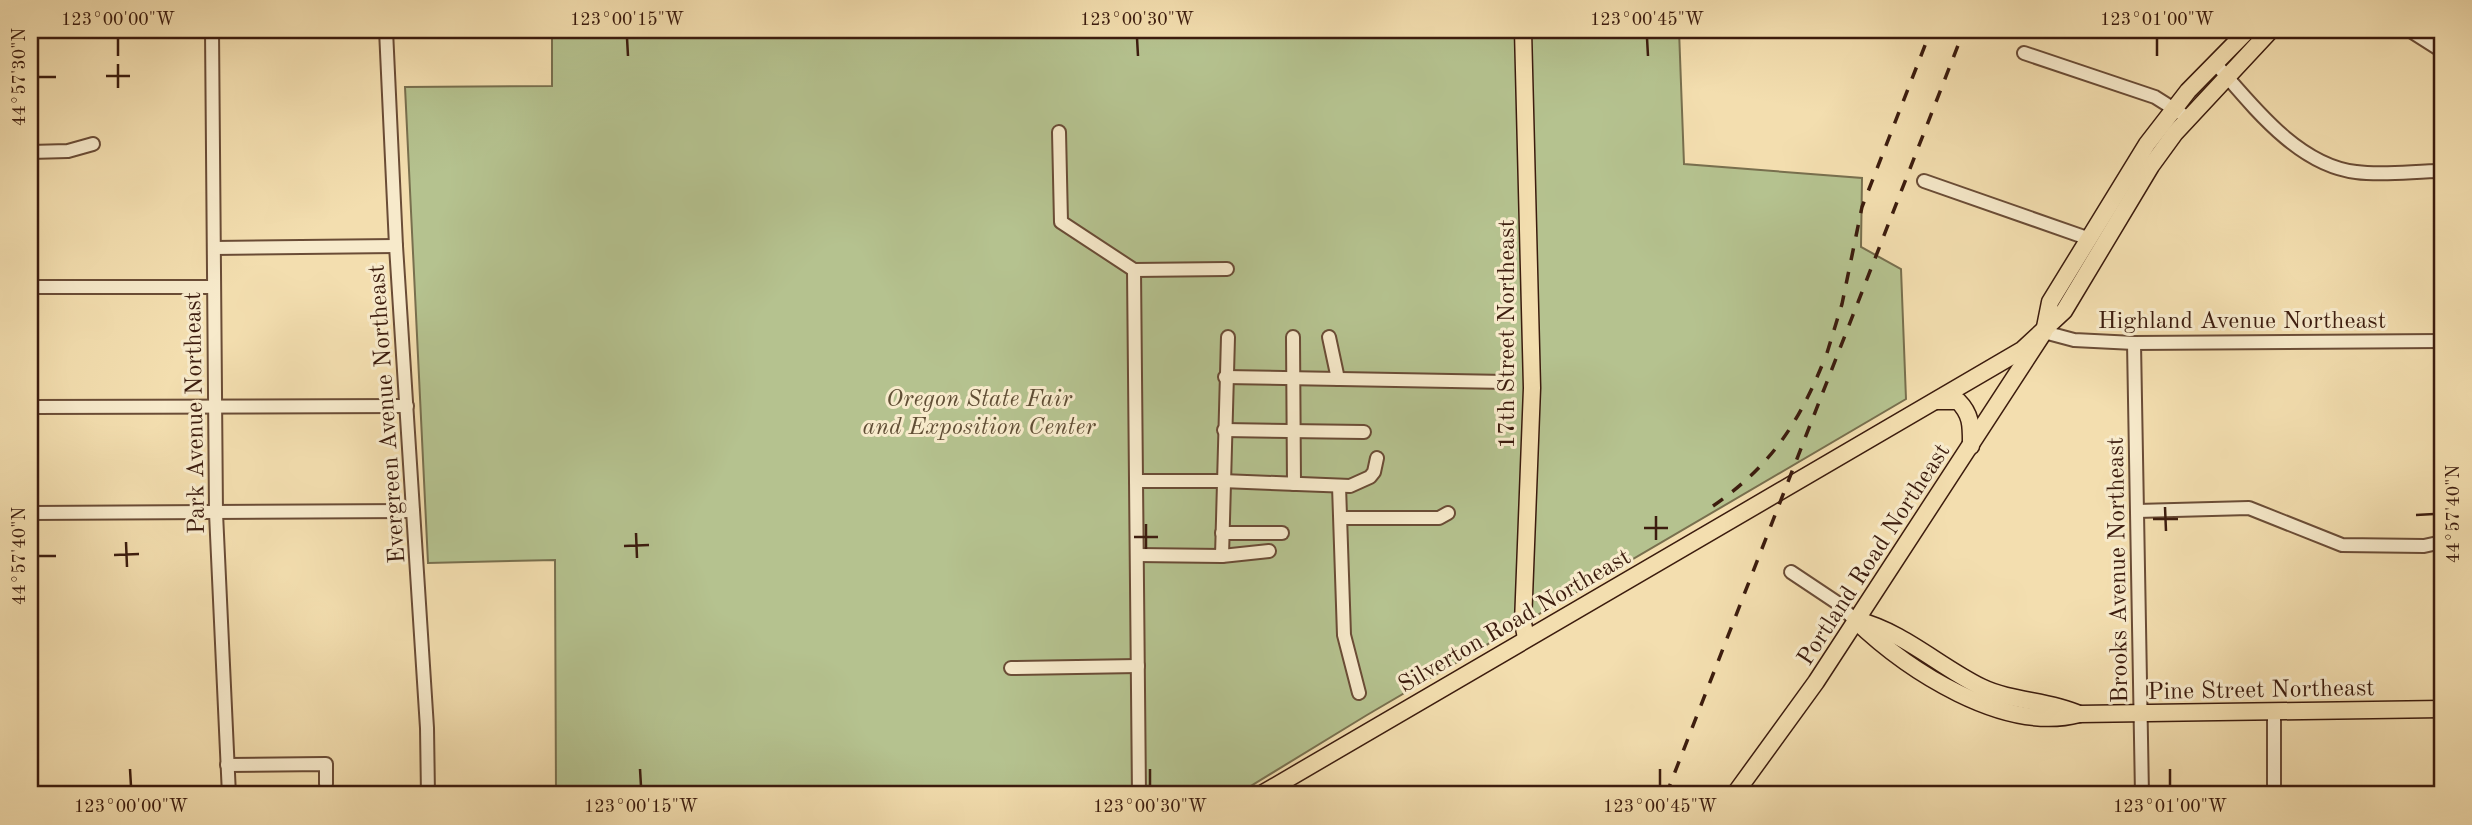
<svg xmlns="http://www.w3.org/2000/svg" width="2472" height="825" font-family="'Old Standard TT',serif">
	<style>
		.green { fill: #b5c28f; stroke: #786f4e; stroke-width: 2 }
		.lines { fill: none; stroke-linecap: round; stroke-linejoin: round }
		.minor-casing { stroke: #6a4c36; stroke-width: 16 }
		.major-casing { stroke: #3c1c0e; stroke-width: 19 }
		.minor { stroke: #f7eacb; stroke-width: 12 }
		.major { stroke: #f3deaf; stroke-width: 16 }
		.rail { stroke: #3c1c0e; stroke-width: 3.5; stroke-dasharray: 12 12; stroke-linecap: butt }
		.ticks { fill: none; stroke: #3c1c0e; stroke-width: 2.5 }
		.labels { text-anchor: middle; stroke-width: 6; stroke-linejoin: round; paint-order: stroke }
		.street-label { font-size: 24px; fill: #3c1c0e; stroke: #f7eacb }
		.park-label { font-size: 24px; font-style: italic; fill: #604e35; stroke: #f7eacb }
		.neatline { fill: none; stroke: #3c1c0e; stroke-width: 2.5 }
		.ticks-label { font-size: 18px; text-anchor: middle; fill: #3c1c0e }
	</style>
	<rect width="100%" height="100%" fill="#f3deaf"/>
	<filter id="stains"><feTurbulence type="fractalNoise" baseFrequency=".00286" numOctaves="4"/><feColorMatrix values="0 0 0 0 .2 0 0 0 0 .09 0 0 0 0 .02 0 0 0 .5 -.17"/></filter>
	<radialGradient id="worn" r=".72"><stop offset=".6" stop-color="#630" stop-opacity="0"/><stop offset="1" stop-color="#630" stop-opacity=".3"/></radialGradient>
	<path class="green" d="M552,30H1679L1684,164L1862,178L1861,247L1901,269L1906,399L1367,715L1236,795H556L555,560L428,563L405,87L552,86Z"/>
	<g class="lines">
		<g class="minor-casing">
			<g id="minor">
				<path d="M212,30L216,513L229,795"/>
				<path d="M386,30L396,246L427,728L428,795"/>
				<path d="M2409,30L2442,51"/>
				<path d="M2024,53L2155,97L2182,114"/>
				<path d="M2215,63C2252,105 2297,165 2356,172C2384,176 2414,171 2442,171"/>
				<path d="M1059,132L1061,222L1134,270L1227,269"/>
				<path d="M30,152L68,151L93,144"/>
				<path d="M1924,181L2087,238"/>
				<path d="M214,248L396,246"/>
				<path d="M1134,270L1139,795"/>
				<path d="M30,287H212"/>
				<path d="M2044,332L2074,340L2134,343L2442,341"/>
				<path d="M1293,337L1294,484"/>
				<path d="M1329,337L1338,379"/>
				<path d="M2134,343L2142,795"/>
				<path d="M1225,377L1507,382"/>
				<path d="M30,407L407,406"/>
				<path d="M1224,430L1364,432"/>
				<path d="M1136,481H1222L1350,486L1370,477L1374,472L1377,458"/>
				<path d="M1339,486L1344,635L1359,693"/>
				<path d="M2137,511L2249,508L2342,545L2424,546L2442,542"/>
				<path d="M30,513L413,511"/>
				<path d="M1341,518H1439L1448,513"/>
				<path d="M1222,533H1282"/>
				<path d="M1137,555L1222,556L1228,337"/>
				<path d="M1222,556L1269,551"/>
				<path d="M1791,572L1836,602L1855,620"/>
				<path d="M1011,668L1138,666"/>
				<path d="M227,765L326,764V784"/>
				<path d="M2274,795V712"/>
			</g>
		</g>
		<g class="major-casing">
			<g id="major">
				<path d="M1523,30L1532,388L1523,623L1526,638"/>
				<path d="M1936,401H1958C1972,415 1971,427 1971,446"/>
				<path d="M1855,620C1907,670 2004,734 2079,714L2442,709"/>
				<path d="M1857,620C1905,633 1937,665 1981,687C2012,702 2048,700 2079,714"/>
				<path d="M1260,795L2022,350L2064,311L2151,166L2175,133L2271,30"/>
				<path d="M1734,795L1816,682L2044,332L2050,302L2147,144L2188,91L2248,30"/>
			</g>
		</g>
		<use href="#minor" class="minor"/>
		<use href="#major" class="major"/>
		<g class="rail">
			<path d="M1827,353L1842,304L1862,207L1931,30"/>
			<path d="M1713,506C1771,466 1799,423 1825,358"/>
			<path d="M1666,795L1964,30"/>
		</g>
	</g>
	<path class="ticks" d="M118,38V56M627,38L628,56M1137,38L1138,56M1647,38L1648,56M2157,38V56M118,64V88M106,76H130M38,77H56M2165,507L2166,531M2416,515L2434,514M1656,516V540M2153,519H2178M1146,524V549M1644,528H1668M636,533L637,558M1134,537H1158M126,542L127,567M624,546L649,545M114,555L139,554M38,556H56M130,769L131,786M640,769L641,786M1150,769V786M1660,769V786M2170,769V786"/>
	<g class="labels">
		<g class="street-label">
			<text x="2242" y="328">Highland Avenue Northeast</text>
			<text transform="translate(1506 334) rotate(-90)" y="8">17th Street Northeast</text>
			<text transform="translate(194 413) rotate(-91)" y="8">Park Avenue Northeast</text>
			<text transform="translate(386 414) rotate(-94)" y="8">Evergreen Avenue Northeast</text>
			<text transform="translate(1873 554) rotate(-57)" y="8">Portland Road Northeast</text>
			<text transform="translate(2117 570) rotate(-91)" y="8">Brooks Avenue Northeast</text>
			<text transform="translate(1514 620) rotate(-30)" y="8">Silverton Road Northeast</text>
			<text transform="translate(2261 689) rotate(-1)" y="8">Pine Street Northeast</text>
		</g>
		<g class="park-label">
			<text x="979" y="406">Oregon State Fair<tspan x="979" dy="28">and Exposition Center</tspan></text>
		</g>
	</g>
	<rect width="2472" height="825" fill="none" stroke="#f3deaf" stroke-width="77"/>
	<rect x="38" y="38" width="2396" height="748" class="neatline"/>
	<g class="ticks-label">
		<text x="118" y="25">123°00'00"W</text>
		<text x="627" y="25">123°00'15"W</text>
		<text x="1137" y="25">123°00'30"W</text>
		<text x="1647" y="25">123°00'45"W</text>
		<text x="2157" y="25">123°01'00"W</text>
		<text transform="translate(19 77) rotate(-90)" y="6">44°57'30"N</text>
		<text transform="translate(2453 514) rotate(-90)" y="6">44°57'40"N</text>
		<text transform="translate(19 556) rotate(-90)" y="6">44°57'40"N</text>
		<text x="131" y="812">123°00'00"W</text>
		<text x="641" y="812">123°00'15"W</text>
		<text x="1150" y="812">123°00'30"W</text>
		<text x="1660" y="812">123°00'45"W</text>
		<text x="2170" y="812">123°01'00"W</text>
	</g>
	<rect width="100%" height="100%" filter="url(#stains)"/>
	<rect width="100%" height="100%" fill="url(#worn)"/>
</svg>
